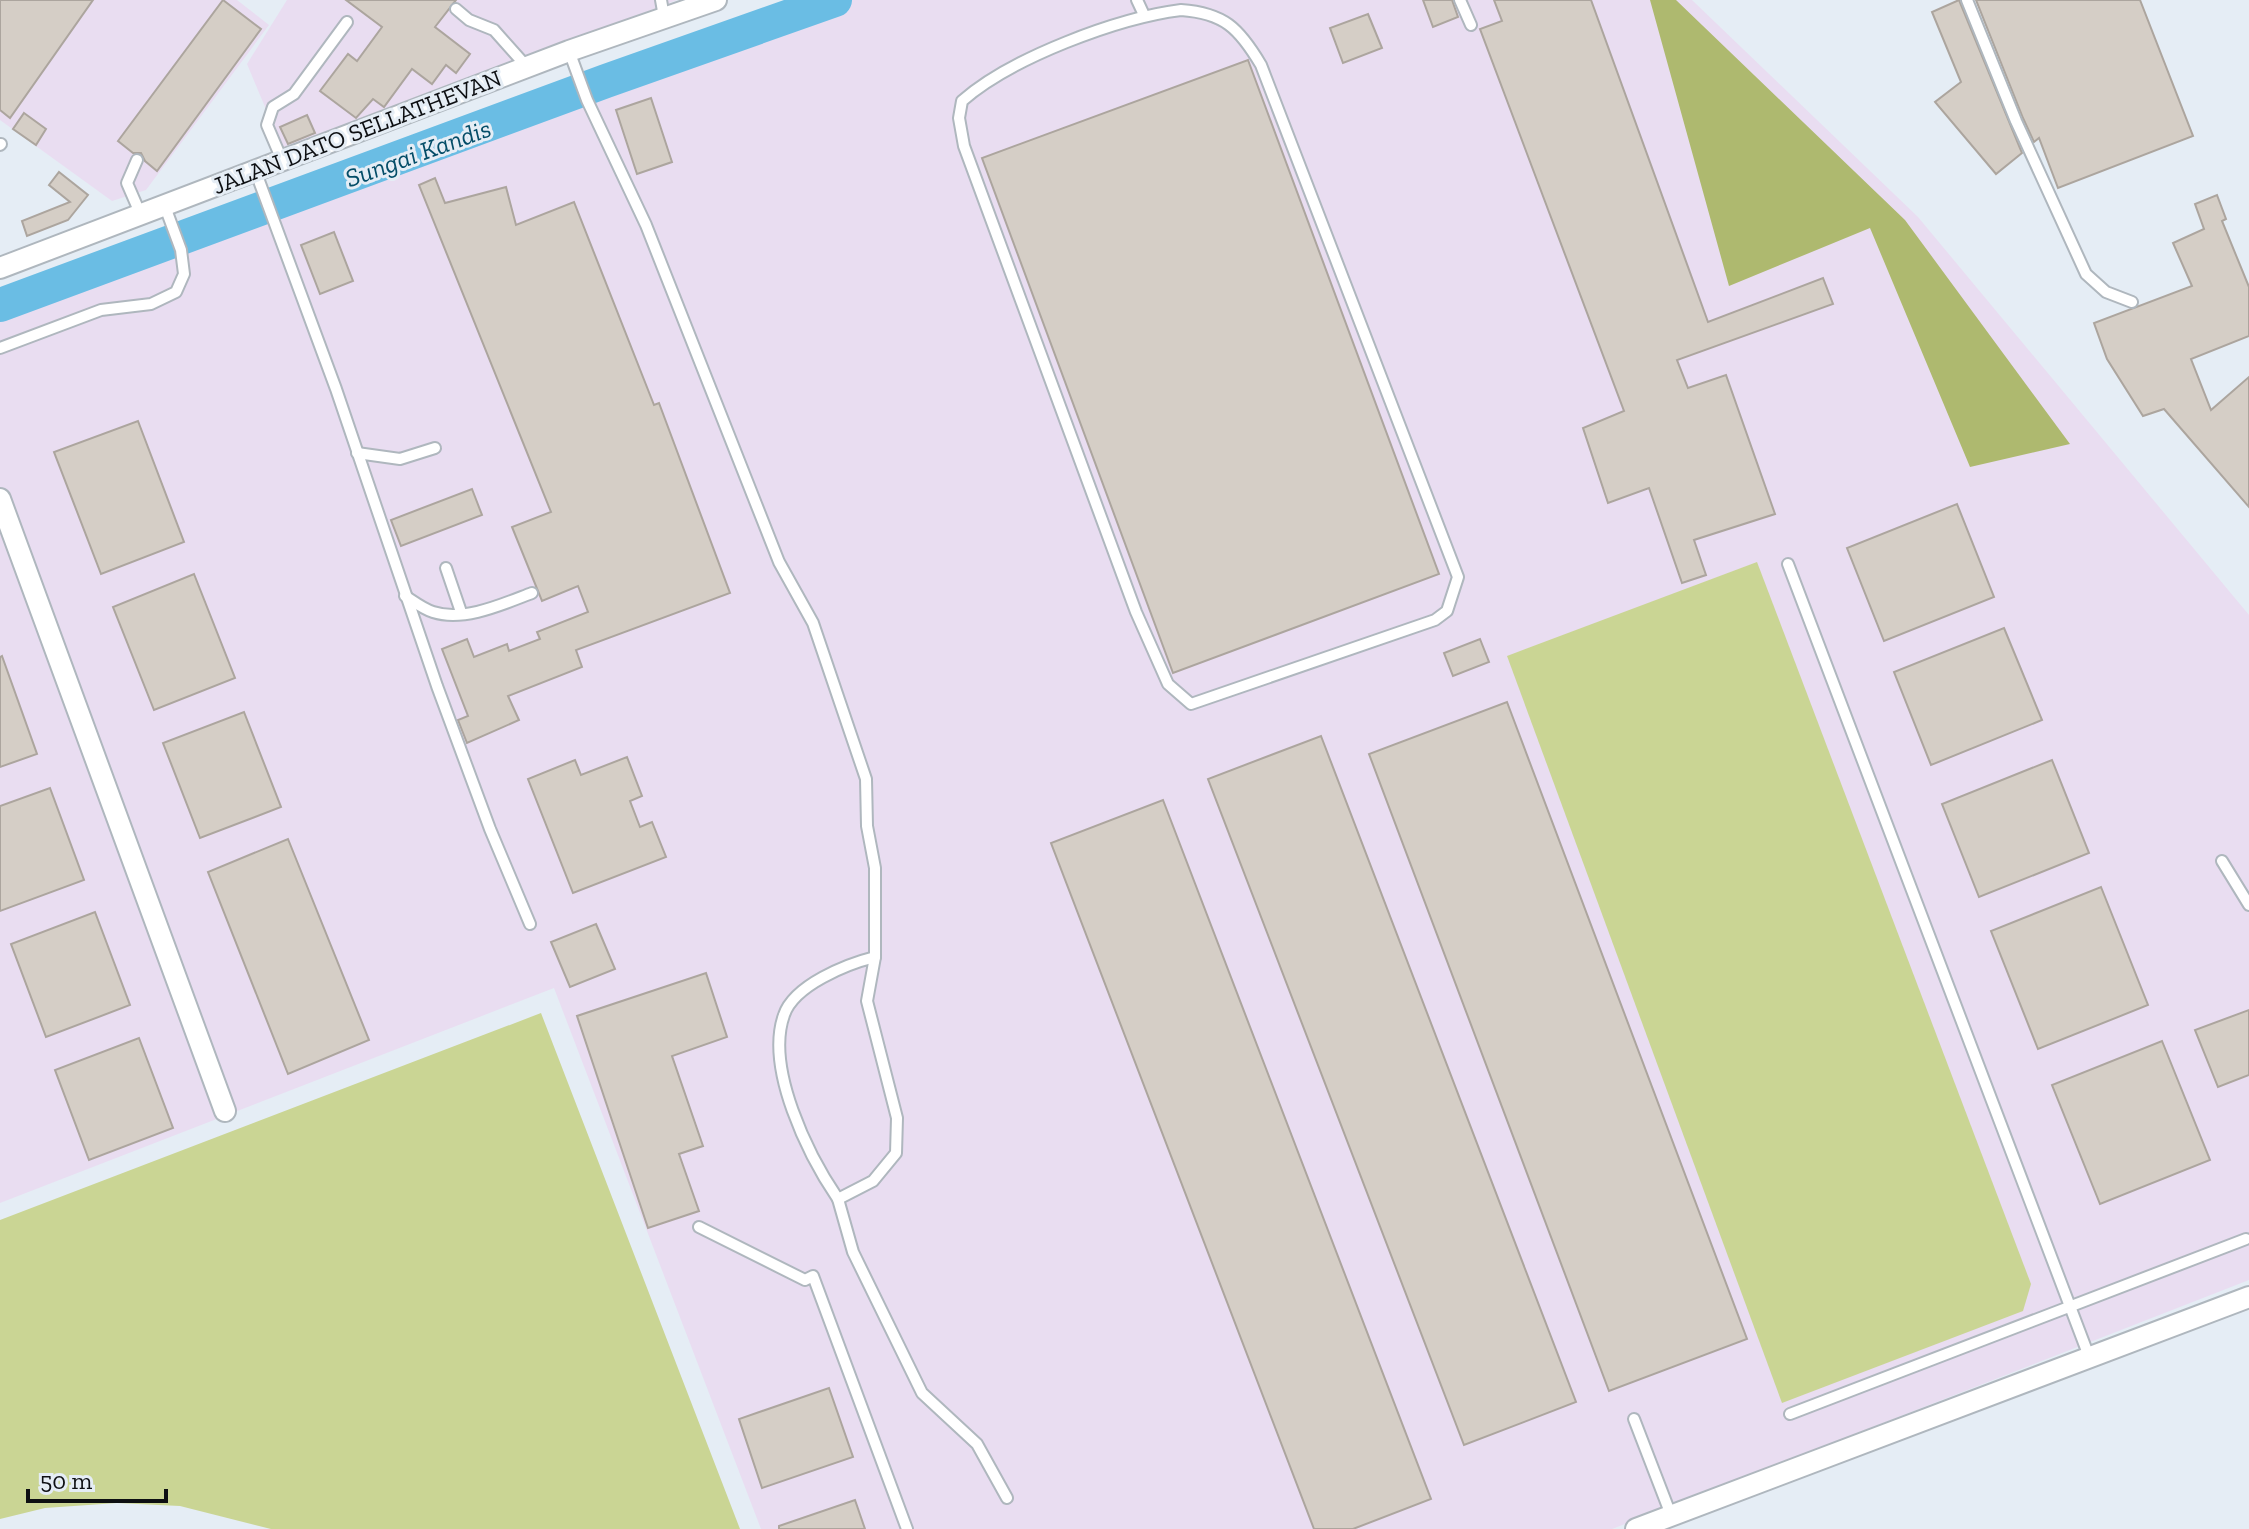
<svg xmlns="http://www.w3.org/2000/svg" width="2249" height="1529" font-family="'Zilla Slab',serif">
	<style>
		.industrial { fill: #e9ddf1 }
		.green { fill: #cad594 }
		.forest { fill: #aeb96f }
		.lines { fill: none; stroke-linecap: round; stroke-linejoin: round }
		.river { stroke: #6abde4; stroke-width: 34 }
		.building { fill: #d5cec6; stroke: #aca59e; stroke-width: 2 }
		.lane-casing { stroke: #afb7be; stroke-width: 14 }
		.street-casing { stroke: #afb7be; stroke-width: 24 }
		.lane { stroke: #fff; stroke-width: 10 }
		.street { stroke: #fff; stroke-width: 20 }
		.labels { text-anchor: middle; stroke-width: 6; stroke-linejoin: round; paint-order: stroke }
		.street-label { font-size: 24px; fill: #0d0f12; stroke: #e5edf5 }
		.water-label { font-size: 26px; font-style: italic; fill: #044d68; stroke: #e5edf5 }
	</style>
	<rect width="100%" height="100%" fill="#e5edf5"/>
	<g class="industrial">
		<path d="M0,0H237L269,25L146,190L112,201L0,120Z"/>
		<path d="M287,0H677L284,152L247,64Z"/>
		<path d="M846,0H1692L1918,217L2249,615V1280L1612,1529H761L554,988L0,1203V314Z"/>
	</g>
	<g class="green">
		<path d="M1757,562L2031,1284L2023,1311L1782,1403L1507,656Z"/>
		<path d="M541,1013L740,1529H271L180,1506L117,1503L45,1508L0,1519V1220Z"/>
	</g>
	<path class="forest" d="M1650,0H1676L1905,220L2070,444L1970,467L1870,228L1729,286Z"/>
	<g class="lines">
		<path class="river" d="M0,305L606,81L835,0"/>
	</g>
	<g class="building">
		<path d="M0,0H93L10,118L0,110Z"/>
		<path d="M223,0L261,29L157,171L145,161L141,153H133L118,141Z"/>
		<path d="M346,0H456L435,27L470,54L456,73L446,65L432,84L412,69L384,107L373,99L356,118L320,91L348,54L357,61L382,27Z"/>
		<path d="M1423,0H1452L1458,17L1433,27Z"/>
		<path d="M1494,0H1591L1708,322L1823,278L1833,304L1677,360L1688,388L1726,375L1775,514L1694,540L1706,575L1682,583L1649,488L1608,503L1583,428L1624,411L1480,29L1502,21Z"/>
		<path d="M1959,0L2022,153L1996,174L1935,102L1961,82L1932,12Z"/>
		<path d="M1976,0H2140L2193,136L2058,188L2039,138L2034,142L2023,118Z"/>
		<path d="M1368,14L1382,48L1343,63L1330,28Z"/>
		<path d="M1248,60L1439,574L1173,673L982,158Z"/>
		<path d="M651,98L672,162L637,174L616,110Z"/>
		<path d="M24,113L46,129L36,145L13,129Z"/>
		<path d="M307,115L315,133L288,144L280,127Z"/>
		<path d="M59,172L88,195L68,220L27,236L22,221L70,202L49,185Z"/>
		<path d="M435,178L445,203L506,187L516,225L574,202L654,405L659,403L730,593L576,650L582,667L508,696L519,720L467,743L458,720L468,716L442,649L467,639L474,657L507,644L509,651L540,639L537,632L588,612L578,586L542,601L512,527L551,512L419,185Z"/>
		<path d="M2217,195L2226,219L2222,221L2249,287V336L2191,359L2211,410L2249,377V507L2164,409L2143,416L2107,359L2094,323L2192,286L2173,243L2204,229L2195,204Z"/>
		<path d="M334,232L353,281L320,294L301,245Z"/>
		<path d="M138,421L184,542L101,574L54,452Z"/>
		<path d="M472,489L482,515L401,546L391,520Z"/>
		<path d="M1957,504L1994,597L1884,641L1847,548Z"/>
		<path d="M194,574L235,678L154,710L113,607Z"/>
		<path d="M2004,628L2042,720L1931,765L1894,672Z"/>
		<path d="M1480,639L1489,662L1453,676L1444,653Z"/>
		<path d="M2,656L37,754L0,767V657Z"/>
		<path d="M1507,702L1747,1339L1609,1391L1369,754Z"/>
		<path d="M244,712L281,807L200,838L163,743Z"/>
		<path d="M1321,736L1576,1402L1464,1445L1208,779Z"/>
		<path d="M627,757L642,796L630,801L640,827L652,822L666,857L573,893L528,779L575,760L581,775Z"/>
		<path d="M2052,760L2089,853L1979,897L1942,804Z"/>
		<path d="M50,788L84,880L0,911V806Z"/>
		<path d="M1163,800L1431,1499L1353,1529H1314L1051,843Z"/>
		<path d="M288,839L369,1040L288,1074L208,872Z"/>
		<path d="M2101,887L2148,1005L2038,1049L1991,931Z"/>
		<path d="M95,912L130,1005L46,1037L11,944Z"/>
		<path d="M596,924L615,969L570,987L551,942Z"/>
		<path d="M706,973L727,1037L672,1056L703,1146L679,1154L699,1211L648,1228L577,1016Z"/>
		<path d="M2249,1010V1075L2218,1087L2195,1030Z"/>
		<path d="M139,1038L173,1128L89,1160L55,1070Z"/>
		<path d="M2162,1041L2210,1160L2100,1204L2052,1085Z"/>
		<path d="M829,1388L853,1457L762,1488L739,1419Z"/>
		<path d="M855,1500L865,1529H779V1526Z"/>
	</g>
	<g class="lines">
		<g class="lane-casing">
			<g id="lane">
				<path d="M661,0L664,17"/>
				<path d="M1137,0L1144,15"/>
				<path d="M1460,0L1471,25"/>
				<path d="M1967,0L2016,121L2086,274L2106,292L2132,302"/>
				<path d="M456,9L469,20L494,30L527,67"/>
				<path d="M1181,10C1224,13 1239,28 1261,65L1458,577L1447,611L1435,620L1191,704L1168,684L1136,612L964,146L959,118L962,101C1011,58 1117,18 1181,10Z"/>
				<path d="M569,51L587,100L646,225L779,562L813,623L866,779L867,826L875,868V957L867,1001L897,1118L896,1153L873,1181L838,1199L853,1252L922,1393L977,1444L1007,1498"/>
				<path d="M0,145L1,144"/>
				<path d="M137,160L127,183L140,213"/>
				<path d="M282,160L267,125L273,107L294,94L347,22"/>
				<path d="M255,170L336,389L437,686L490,829L530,924"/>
				<path d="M0,348L101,310L151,304L176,292L184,274L181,250L164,204"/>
				<path d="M357,453L400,459L435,448"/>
				<path d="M1788,564L2090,1359"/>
				<path d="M446,568L461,612"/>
				<path d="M405,596C413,601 423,609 433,612C464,622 503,604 532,593"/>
				<path d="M2222,861L2249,905"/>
				<path d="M838,1199C808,1155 765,1068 784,1015C794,985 847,964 875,957"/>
				<path d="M699,1227L805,1280L813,1276L907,1529"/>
				<path d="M1790,1414L2246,1239"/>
				<path d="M1634,1419L1671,1515"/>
			</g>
		</g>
		<g class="street-casing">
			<g id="street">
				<path d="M0,268L569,51L716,0"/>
				<path d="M0,499L225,1111"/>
				<path d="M1636,1529L2249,1297"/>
			</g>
		</g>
		<use href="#lane" class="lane"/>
		<use href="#street" class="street"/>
	</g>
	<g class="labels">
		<g class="street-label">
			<text transform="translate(357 132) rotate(-21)" y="8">JALAN DATO SELLATHEVAN</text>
		</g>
		<g class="water-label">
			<text transform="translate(418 153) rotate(-20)" y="9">Sungai Kandis</text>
		</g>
	</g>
	<path d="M28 1489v12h138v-12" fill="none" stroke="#0d0f12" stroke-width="4"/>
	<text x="40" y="1489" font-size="24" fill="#0d0f12" stroke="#e5edf5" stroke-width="6" paint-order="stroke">50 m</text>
</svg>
